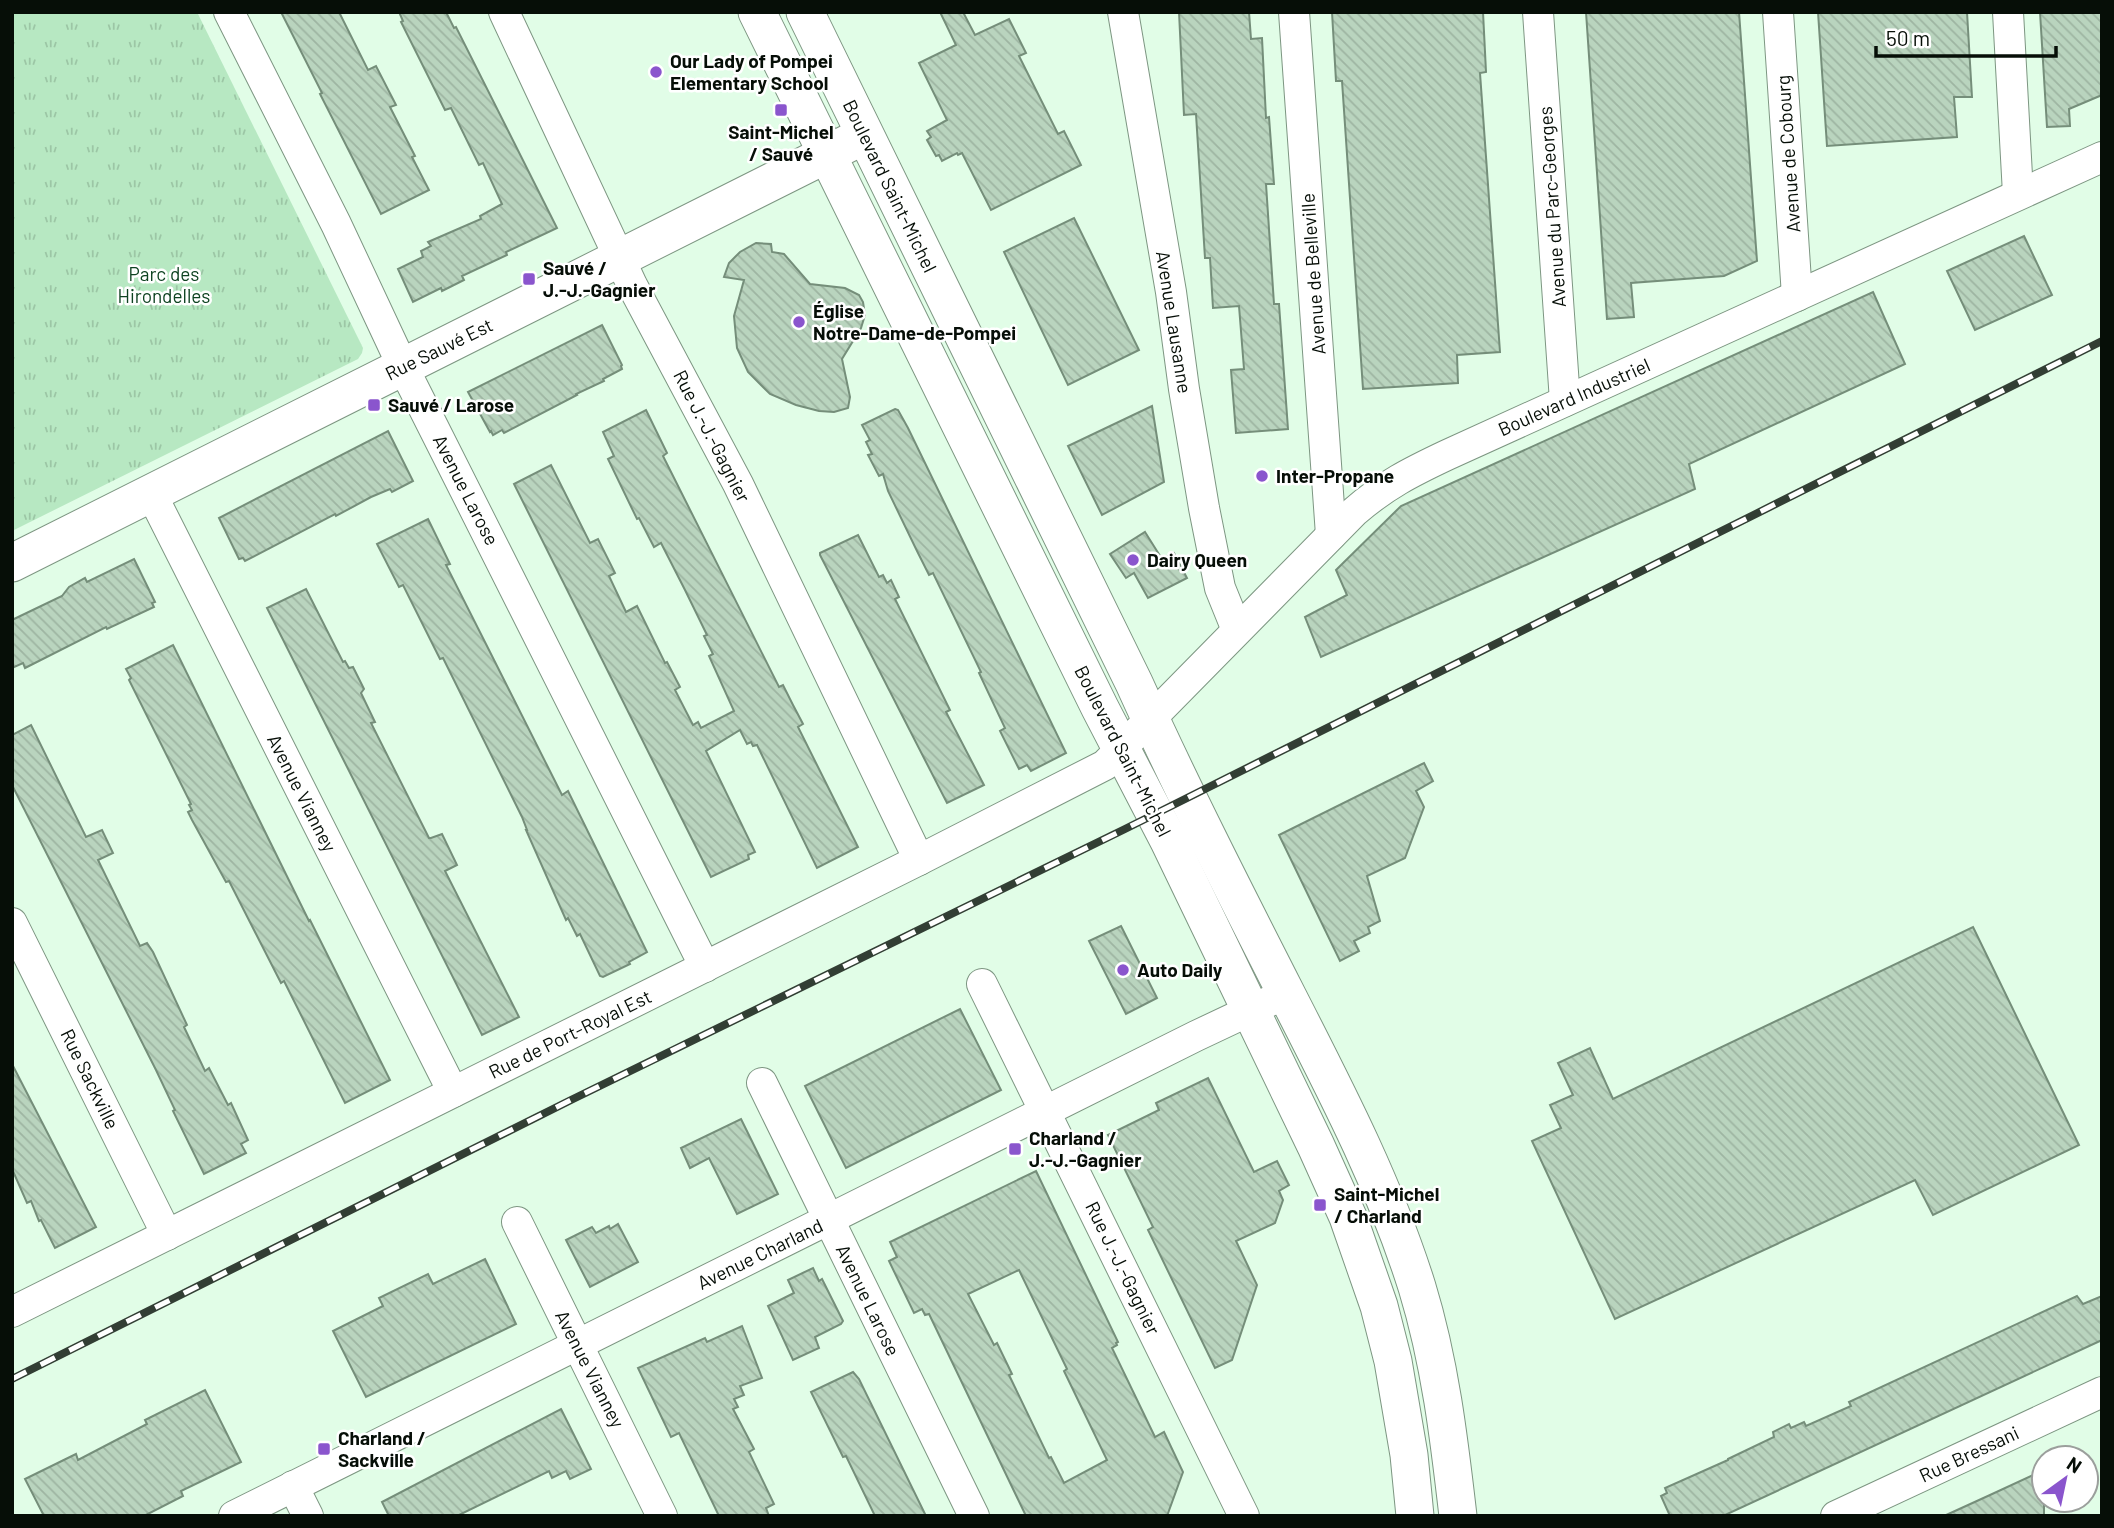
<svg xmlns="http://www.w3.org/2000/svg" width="2114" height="1528" font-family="Barlow,sans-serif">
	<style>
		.park { fill: url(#park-tufts) }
		.building { fill: url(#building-back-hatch); stroke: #758e7a; stroke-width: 2; fill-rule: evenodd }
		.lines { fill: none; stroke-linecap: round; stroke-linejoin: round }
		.minor-casing { stroke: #7d9682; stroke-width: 32 }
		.major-casing { stroke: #7d9682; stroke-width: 39 }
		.minor { stroke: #fff; stroke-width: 30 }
		.major { stroke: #fff; stroke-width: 37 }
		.rail-casing { stroke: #323e34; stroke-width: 8 }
		.rail { stroke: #fff; stroke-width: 5; stroke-dasharray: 16; stroke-linecap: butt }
		.poi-dot { fill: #8a55cd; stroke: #fff; stroke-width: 2.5 }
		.labels { text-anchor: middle; stroke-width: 5; stroke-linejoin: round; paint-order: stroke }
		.poi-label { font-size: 19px; font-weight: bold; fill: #060e07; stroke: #fff; text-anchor: start }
		.street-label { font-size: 19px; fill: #060e07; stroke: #fff }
		.park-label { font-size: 19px; fill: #0e4321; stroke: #fff }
	</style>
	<defs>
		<pattern id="park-tufts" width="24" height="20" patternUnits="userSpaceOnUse" patternTransform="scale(1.75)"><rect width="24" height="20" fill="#b7e8c2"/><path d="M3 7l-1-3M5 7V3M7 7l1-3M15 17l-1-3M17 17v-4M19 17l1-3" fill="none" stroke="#9cc6a5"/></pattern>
		<pattern id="building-back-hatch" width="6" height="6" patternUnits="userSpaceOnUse" patternTransform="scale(1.75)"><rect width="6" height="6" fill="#b9d4be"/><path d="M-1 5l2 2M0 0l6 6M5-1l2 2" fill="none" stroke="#9eb5a2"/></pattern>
	</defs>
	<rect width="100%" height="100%" fill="#e1fde7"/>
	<path class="park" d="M12,12H197L363,348L362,353L358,359L12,531Z"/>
	<g class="building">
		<path d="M281,12H339L368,70L376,66L396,105L390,107L415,156L412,157L429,190L381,214L320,94L322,93Z"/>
		<path d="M399,12H446L454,28L456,27L557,228L506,252L507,255L462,276L464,280L442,291L441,288L413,302L398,269L423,257L421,251L431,246L428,242L481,219L480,216L502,204L483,163L479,165L451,108L445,110L401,22L403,21Z"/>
		<path d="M940,12H963L975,35L1009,19L1026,53L1019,56L1058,134L1064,131L1081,165L991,210L962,153L958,155L957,153L942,161L939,155L936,156L927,140L931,137L927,131L947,120L919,63L956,45Z"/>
		<path d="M1179,12H1249L1251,39L1262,38L1266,118L1269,117L1274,184H1266L1274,304H1279L1288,429L1236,433L1231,370L1244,369L1239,306L1213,308L1210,258H1205L1196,114L1184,115Z"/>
		<path d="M1332,12H1483L1486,72L1480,73L1500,352L1457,355L1458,383L1363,389L1342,81H1336Z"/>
		<path d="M1586,12H1739L1757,261L1724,276L1631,283L1634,317L1607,319Z"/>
		<path d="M1818,12H1967L1972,97H1954L1957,137L1827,146Z"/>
		<path d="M2040,12H2102V95L2069,109L2070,126L2047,127Z"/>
		<path d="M1074,218L1139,350L1068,385L1004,252Z"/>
		<path d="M2024,236L2052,295L1975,330L1947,271Z"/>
		<path d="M756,243L771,244L772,252L784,254L810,284L845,288L859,295L863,302L865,315L861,328L842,359L850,397L848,408L834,412L819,411L796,405L770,394L748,372L737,348L734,316L744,280L724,277L729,263L740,252Z"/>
		<path d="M1873,292L1905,364L1689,464L1695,489L1321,657L1305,617L1347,595L1336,570L1401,506Z"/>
		<path d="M602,325L622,365L621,366L622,369L603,379L604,381L576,394L577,395L504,433L502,430L493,435L491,431L490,432L468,392Z"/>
		<path d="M1152,406L1164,482L1102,515L1068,446Z"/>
		<path d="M895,409L898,410L908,428L1066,753L1031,771L1027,765L1019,769L1000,731L1005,728L979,673L981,672L933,573L929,575L917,551L888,491L883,474L879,476L868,455L872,454L866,442L870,440L862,425Z"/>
		<path d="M646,410L667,453L663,456L779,687L783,685L793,705L803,724L798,727L858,847L817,868L757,745L753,746L751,742L747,744L740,730L706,751L755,852L748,855L749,859L711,877L514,484L551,465L590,543L598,539L615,573L609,576L626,612L637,606L665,663L667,662L680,687L675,690L693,725L698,722L701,728L734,711L709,656L713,654L704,636L707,635L685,590L661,543L654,547L639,518L637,519L608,459L614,456L603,432Z"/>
		<path d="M388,431L413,481L392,492L390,489L371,497L336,516L335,514L245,561L243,558L239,559L219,518Z"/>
		<path d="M428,519L450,564L446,565L490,652L562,795L568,791L647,952L629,962L630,964L603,977L600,976L580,934L577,936L568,918L566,920L526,830H527L522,817L443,658L440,659L403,585L399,587L377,544Z"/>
		<path d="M1145,532L1162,559L1174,553L1187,578L1148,598L1134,573L1126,578L1110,554Z"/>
		<path d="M858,535L879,577L883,575L887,583L891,580L899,597L895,599L950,710L946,712L984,785L947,803L820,555V553Z"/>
		<path d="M134,559L155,602L152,603L154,607L107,629L106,627L25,668L23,663L12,668V620L62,596L69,587L85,578L87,582Z"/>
		<path d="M306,589L343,662L345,661L349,668L353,667L364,689L361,693L375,722L371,723L429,838H431L442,834L457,865L445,871L519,1017L482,1035L267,608Z"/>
		<path d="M173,645L309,921L310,920L390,1080L345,1103L284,981L281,983L229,881L226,882L192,820L188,812L192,810L189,805L191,804L129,680L131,678L126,669Z"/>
		<path d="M31,725L86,837L102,830L113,853L98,860L140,946L147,943L153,952L187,1025L184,1027L205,1071L209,1068L228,1105L231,1103L248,1140L241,1144L246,1153L204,1174L173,1111L175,1110L156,1070L12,785V735Z"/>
		<path d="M1424,763L1433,781L1416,791L1424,807L1405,858L1367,876L1380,921L1368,927L1370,933L1354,941L1359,951L1340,961L1279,835Z"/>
		<path d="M1121,926L1157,998L1126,1014L1089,941Z"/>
		<path d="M1973,927L2079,1145L1933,1215L1915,1180L1615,1319L1532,1141L1561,1128L1550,1105L1573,1095L1558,1063L1590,1048L1613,1099Z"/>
		<path d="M960,1009L1001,1090L846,1168L805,1086Z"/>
		<path d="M12,1064L96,1227L55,1248L41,1220L39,1221L31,1201L27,1203L12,1169Z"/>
		<path d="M1208,1078L1254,1172L1277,1161L1289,1185L1279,1191L1283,1200L1275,1223L1236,1241L1257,1285L1232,1360L1215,1368L1148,1230L1153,1227L1108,1135L1159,1110L1156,1103Z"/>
		<path d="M741,1119L778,1194L737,1214L709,1158L690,1168L681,1148Z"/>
		<path d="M1036,1171L1118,1342L1116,1343L1117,1345L1112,1348L1155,1437L1164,1432L1183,1472L1167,1516H1026L929,1314L925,1315L922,1309L914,1313L889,1261L897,1257L890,1242ZM1019,1270L1067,1369L1064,1371L1107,1460L1064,1483L1051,1457L1049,1458L1009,1375L1012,1374L997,1343L994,1345L968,1294Z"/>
		<path d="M618,1224L638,1262L590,1287L566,1240L592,1227L596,1233L609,1226L610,1229Z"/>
		<path d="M485,1259L516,1324L366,1397L333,1331L383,1306L379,1298L428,1274L433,1284Z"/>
		<path d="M813,1268L819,1281L822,1279L843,1321L841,1324L815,1337L819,1348L793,1360L768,1306L794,1293L788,1280Z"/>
		<path d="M2077,1296L2083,1304L2102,1296V1340L1723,1516H1670L1661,1496L1667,1493L1665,1488L1728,1460V1459L1774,1437L1773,1432L1789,1424L1791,1428L1804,1422L1806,1426L1851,1406L1849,1402Z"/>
		<path d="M742,1326L762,1378L740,1386L744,1395L734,1399L738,1407L733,1409L754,1449L749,1452L774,1504L766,1508L769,1516H719L679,1433L671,1437L638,1368L705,1338L707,1342Z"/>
		<path d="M853,1372L859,1379L926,1516H875L846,1456L843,1457L811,1392Z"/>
		<path d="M205,1390L241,1462L181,1491L183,1496L144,1516H44L25,1479L76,1454L78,1460L147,1424L145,1420Z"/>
		<path d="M561,1409L591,1469L570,1479L566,1471L552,1478L549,1471L457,1516H389L382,1502Z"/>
		<path d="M2044,1470V1516H1944L1990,1495Z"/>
	</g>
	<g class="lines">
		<g class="minor-casing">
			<g id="minor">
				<path d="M229,12L336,224L403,367L705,967"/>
				<path d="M504,12L632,285L738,484L919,860"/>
				<path d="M1123,12L1171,292L1184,389L1204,508L1220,588L1237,630"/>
				<path d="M1294,12L1331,535"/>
				<path d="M1538,12L1565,401"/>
				<path d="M1778,12L1797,296"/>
				<path d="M2008,12L2018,194"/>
				<path d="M151,493L453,1092"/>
				<path d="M12,923L167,1235"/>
				<path d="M982,984L1244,1516"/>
				<path d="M762,1083L974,1516"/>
				<path d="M517,1222L662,1516"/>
				<path d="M12,1312L919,860L1105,765L1354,512C1385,485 1411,472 1447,455L2102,157"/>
				<path d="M293,1486L308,1516"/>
				<path d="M234,1516L1196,1036L1270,1001"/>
				<path d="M1836,1516L2102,1392"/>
			</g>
		</g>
		<g class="major-casing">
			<g id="major">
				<path d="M757,12L1100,708L1169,841L1316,1146L1348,1217L1379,1306L1393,1361L1409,1455L1415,1516"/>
				<path d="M805,12L1134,683C1182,789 1235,893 1288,997C1336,1091 1385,1185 1417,1287C1440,1362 1449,1438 1458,1516"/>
				<path d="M12,563L849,143"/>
			</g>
		</g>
		<use href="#minor" class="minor"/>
		<use href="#major" class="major"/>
		<g class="rail-casing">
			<path id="rail" d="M12,1379L571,1100L1125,829L2102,341"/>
		</g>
		<use href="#rail" class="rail"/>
	</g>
	<g class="poi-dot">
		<circle cx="656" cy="72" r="7"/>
		<rect x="774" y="103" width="14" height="14" rx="3.5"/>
		<rect x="522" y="272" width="14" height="14" rx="3.5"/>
		<circle cx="799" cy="322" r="7"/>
		<rect x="367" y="398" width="14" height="14" rx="3.5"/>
		<circle cx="1262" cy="476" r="7"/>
		<circle cx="1133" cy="560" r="7"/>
		<circle cx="1123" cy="970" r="7"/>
		<rect x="1008" y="1142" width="14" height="14" rx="3.5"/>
		<rect x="1313" y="1198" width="14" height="14" rx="3.5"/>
		<rect x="317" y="1442" width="14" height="14" rx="3.5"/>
	</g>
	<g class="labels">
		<g class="poi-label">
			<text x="670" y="68">Our Lady of Pompei<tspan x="670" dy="22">Elementary School</tspan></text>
			<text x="781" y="139" text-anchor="middle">Saint-Michel<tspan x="781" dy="22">/ Sauvé</tspan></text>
			<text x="543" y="275">Sauvé /<tspan x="543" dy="22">J.-J.-Gagnier</tspan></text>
			<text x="813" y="318">Église<tspan x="813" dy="22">Notre-Dame-de-Pompei</tspan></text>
			<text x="388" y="412">Sauvé / Larose</text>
			<text x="1276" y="483">Inter-Propane</text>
			<text x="1147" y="567">Dairy Queen</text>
			<text x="1137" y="977">Auto Daily</text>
			<text x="1029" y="1145">Charland /<tspan x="1029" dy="22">J.-J.-Gagnier</tspan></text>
			<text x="1334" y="1201">Saint-Michel<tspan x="1334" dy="22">/ Charland</tspan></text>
			<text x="338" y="1445">Charland /<tspan x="338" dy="22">Sackville</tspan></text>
		</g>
		<g class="street-label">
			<text transform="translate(1788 154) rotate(-94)" y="7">Avenue de Cobourg</text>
			<text transform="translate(890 186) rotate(64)" y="7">Boulevard Saint-Michel</text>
			<text transform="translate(1552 207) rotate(-94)" y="7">Avenue du Parc-Georges</text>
			<text transform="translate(1313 274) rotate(-94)" y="7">Avenue de Belleville</text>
			<text transform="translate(1174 322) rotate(81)" y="7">Avenue Lausanne</text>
			<text transform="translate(439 349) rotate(-26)" y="7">Rue Sauvé Est</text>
			<text transform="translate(1574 397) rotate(-24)" y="7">Boulevard Industriel</text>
			<text transform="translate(712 436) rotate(63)" y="7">Rue J.-J.-Gagnier</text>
			<text transform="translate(466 490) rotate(63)" y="7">Avenue Larose</text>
			<text transform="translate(1123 751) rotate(63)" y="7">Boulevard Saint-Michel</text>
			<text transform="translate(302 793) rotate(63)" y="7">Avenue Vianney</text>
			<text transform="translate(570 1034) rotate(-26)" y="7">Rue de Port-Royal Est</text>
			<text transform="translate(90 1079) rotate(64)" y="7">Rue Sackville</text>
			<text transform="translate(760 1254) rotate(-26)" y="7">Avenue Charland</text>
			<text transform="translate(1123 1268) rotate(64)" y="7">Rue J.-J.-Gagnier</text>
			<text transform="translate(868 1300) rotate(64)" y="7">Avenue Larose</text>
			<text transform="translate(590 1369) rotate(63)" y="7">Avenue Vianney</text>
			<text transform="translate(1969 1454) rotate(-25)" y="7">Rue Bressani</text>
		</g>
		<g class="park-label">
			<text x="164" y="281">Parc des<tspan x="164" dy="22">Hirondelles</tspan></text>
		</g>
	</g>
	<rect width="2114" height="1528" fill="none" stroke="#060e07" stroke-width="28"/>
	<g transform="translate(2065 1479) rotate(33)"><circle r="33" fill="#ffffff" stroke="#9b9f9c" stroke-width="2"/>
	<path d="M0-5L12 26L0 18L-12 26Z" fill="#8a55cd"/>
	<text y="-10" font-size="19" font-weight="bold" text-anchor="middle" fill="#060e07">N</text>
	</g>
	<path d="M1876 46v10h180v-10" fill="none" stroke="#060e07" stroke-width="3.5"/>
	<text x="1886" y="46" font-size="21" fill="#060e07" stroke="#ffffff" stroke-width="5" paint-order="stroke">50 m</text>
</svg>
